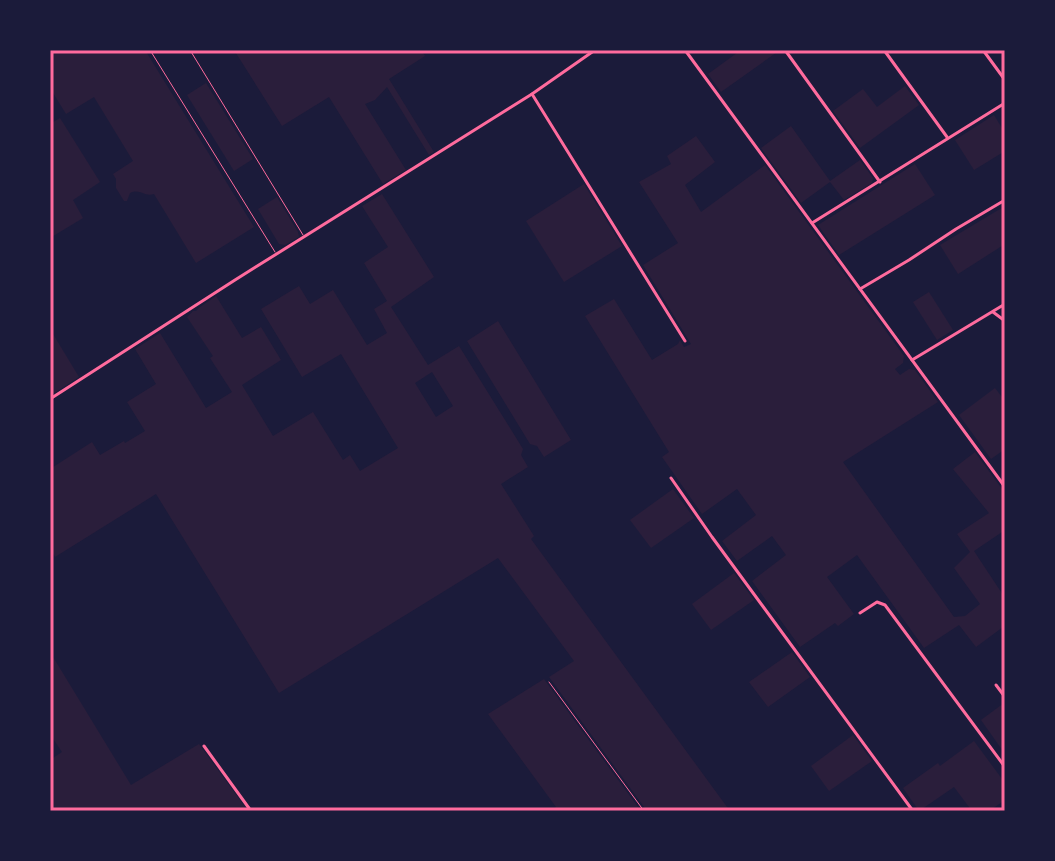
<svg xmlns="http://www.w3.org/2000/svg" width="1055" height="861" font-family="Roboto,sans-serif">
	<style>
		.green { fill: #2a1e3b; fill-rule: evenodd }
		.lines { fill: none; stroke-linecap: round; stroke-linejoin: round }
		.path { stroke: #ff6b9d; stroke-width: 1 }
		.service { stroke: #ff6b9d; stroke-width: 1 }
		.minor { stroke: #ff6b9d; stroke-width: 3 }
		.tertiary { stroke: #ff6b9d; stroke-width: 3 }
		.neatline { fill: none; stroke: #ff6b9d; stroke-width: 3 }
	</style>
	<rect width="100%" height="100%" fill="#1b1b3a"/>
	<g class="green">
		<path d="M50,50H145L254,227L196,263L154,194C144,197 140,188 130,193L127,201H124L116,188V179L113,174L133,161L94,97L66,114L50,88Z"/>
		<path d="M234,50H421L425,56L389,79L434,152L429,155L387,87L375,100L365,104L406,170L383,184L329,97L282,126Z"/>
		<path d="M741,50H780L721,92L708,74Z"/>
		<path d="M206,83L253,159L234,171L187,95Z"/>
		<path d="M905,86L919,105L860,148L833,111L863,89L877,107Z"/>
		<path d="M994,115L1005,133V151L974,170L955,140Z"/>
		<path d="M60,118L100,182L73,200L83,218L50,238V124Z"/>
		<path d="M791,126L830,181L860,160L873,178L872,183L844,200L830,182L801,203L761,148Z"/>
		<path d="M696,136L715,162L685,185L701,212L765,165L904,356L903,363L895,369L900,375L909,369L915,370L938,402L843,462L954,617L965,616L980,604L954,568L970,552L957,534L989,513L953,469L975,452L1005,493V530L974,551L1005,598V629L1003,627L976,647L959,625L924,648L857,555L827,577L854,614L838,626L835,623L800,647L752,581L786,555L772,536L737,561L722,541L756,515L737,489L702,514L662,457L669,452L585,316L614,299L652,360L678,344L680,340L684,347L691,344L643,265L678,243L639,182L671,164L667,156Z"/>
		<path d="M915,164L935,195L839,255L818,225Z"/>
		<path d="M584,184L622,246L564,282L526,221Z"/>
		<path d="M382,194L434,277L391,307L428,365L459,346L523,449L521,455L528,467L501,484L534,536L531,539L730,811H647L549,677L574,661L498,558L279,693L156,494L55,557L50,548V469L92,442L100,455L124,441L125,443L145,431L127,402L156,384L135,349L160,333L206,408L232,392L210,358L213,356L187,317L193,311H196L200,307L216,296L242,338L261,327L281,360L242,385L273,436L313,412L343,460L350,455L360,471L398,448L341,354L302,377L261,309L299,286L310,304L333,290L367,345L387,333L374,309L387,301L364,263L388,247L362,206ZM432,372L453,406L436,417L415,383Z"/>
		<path d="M277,197L298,232L299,237L285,245L279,244L258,209Z"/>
		<path d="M1005,206V244L958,274L940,245Z"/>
		<path d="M929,292L953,330L937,340L913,302Z"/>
		<path d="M498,321L571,440L544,457L537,446L530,444L467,341Z"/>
		<path d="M50,329L79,377L50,396Z"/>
		<path d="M995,388L1005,401V449L991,459L959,415Z"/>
		<path d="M673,489L694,518L651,548L630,520Z"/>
		<path d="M734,573L754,600L711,630L692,604Z"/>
		<path d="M50,652L131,785L199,744L248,811H50V760L62,752L50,734Z"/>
		<path d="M792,652L810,677L768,707L749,682Z"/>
		<path d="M544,679L641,811H552L556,807L488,714Z"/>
		<path d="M1004,703L1005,705V754L981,720Z"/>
		<path d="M853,735L872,761L829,791L811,766Z"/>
		<path d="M974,741L1005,783V800L989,811H972L954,787L919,811L903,788L938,763L940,766Z"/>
	</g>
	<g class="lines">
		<path class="path" d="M549,682L644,811"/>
		<g class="service">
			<path d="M150,50L275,252"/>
			<path d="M190,50L303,235"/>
		</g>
		<g class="minor">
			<path d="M785,50L880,182"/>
			<path d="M884,50L947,137"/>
			<path d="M983,50L1005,80"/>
			<path d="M532,94L685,341"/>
			<path d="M812,223L1005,103"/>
			<path d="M860,289L909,260L956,229L1005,200"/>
			<path d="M993,312L1005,321"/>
			<path d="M912,360L1005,304"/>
			<path d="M50,399L235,280L532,94L595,50"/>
			<path d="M671,478L712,537L913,811"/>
			<path d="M860,613L877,602L885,605L1005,767"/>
			<path d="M996,685L1005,697"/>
			<path d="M204,746L251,811"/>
			<path d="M1004,811L1005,810"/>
		</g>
		<path class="tertiary" d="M685,50L1005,487"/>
	</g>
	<rect width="1055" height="861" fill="none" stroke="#1b1b3a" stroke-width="104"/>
	<rect x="52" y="52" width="951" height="757" class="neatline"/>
</svg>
